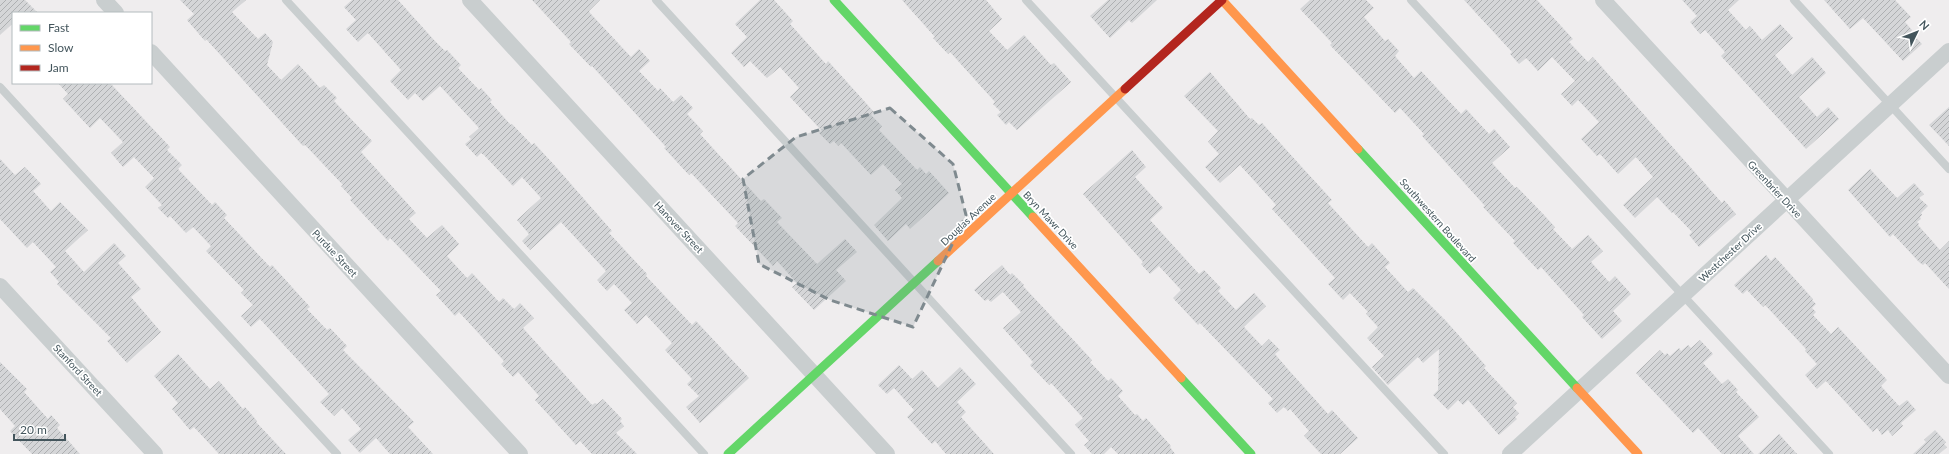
<svg xmlns="http://www.w3.org/2000/svg" width="1949" height="454" font-family="Lato,sans-serif">
	<style>
		.building { fill: url(#building-hatch) }
		.lines { fill: none; stroke-linecap: round; stroke-linejoin: round }
		.lane { stroke: #c9cecf; stroke-width: 8 }
		.street { stroke: #c9cecf; stroke-width: 16 }
		.fast { stroke: #63d668; stroke-width: 9 }
		.slow { stroke: #ff974d; stroke-width: 9 }
		.jam { stroke: #b3261e; stroke-width: 9 }
		.marked { fill: #7f8a8f; fill-opacity: 0.2; stroke: #7f8a8f; stroke-width: 3; stroke-dasharray: 8 5; stroke-linejoin: round }
		.labels { text-anchor: middle; stroke-width: 3.5; stroke-linejoin: round; paint-order: stroke }
		.street-label { font-size: 10px; fill: #43555c; stroke: #fff }
	</style>
	<defs>
		<pattern id="building-hatch" width="6" height="6" patternUnits="userSpaceOnUse"><rect width="6" height="6" fill="#d5d6d8"/><path d="M-1 1l2-2M0 6l6-6M5 7l2-2" fill="none" stroke="#aeb0b2"/></pattern>
	</defs>
	<rect width="100%" height="100%" fill="#efedee"/>
	<g class="building">
		<path d="M0,0H25L38,13H13V23L0,35Z"/>
		<path d="M180,0H246L232,12L258,39L265,33L273,42L267,65L281,80L298,64L320,88L324,85L337,98L334,101L372,141L361,152L416,213L409,219L427,238L442,225L459,244L447,256L467,278L472,273L499,302L503,298L514,309L520,303L534,318L523,328L592,405L595,403L597,404L603,399L622,419L620,421L624,426L616,433L637,454H592L580,441L576,445L535,400L539,396L518,372L513,377L501,364L504,361L459,312L455,316L436,295L441,291L390,238L388,241L350,200L352,198L341,186L343,185L305,145L303,146L206,39L205,41L187,20L194,14Z"/>
		<path d="M352,0H398L434,40L445,51L447,50L461,65L458,68L479,90L481,88L492,100L490,102L511,125L512,124L532,145L534,143L556,167L612,231L609,233L647,274L646,276L692,325L696,321L749,378L700,423L686,407L699,396L687,384L692,379L665,350L672,343L646,315L637,324L624,310L632,303L614,284L607,291L597,280L606,271L561,222L530,250L522,241L529,234L517,220L541,198L522,177L513,186L484,155L481,153L477,157L465,144L471,139L469,137L479,128L440,86L423,101L415,93L408,100L390,81L401,70L368,33L358,42L346,29L356,20L344,7Z"/>
		<path d="M532,0H600L589,11L590,13L631,57L639,49L650,61L639,71L658,91L660,88L673,102L681,95L693,108L687,114L703,131L700,134L761,201L764,199L782,218L777,222L817,264L845,239L857,252L836,270L846,281L814,310L792,287L797,283L777,261L773,266L735,226L738,223L691,173L689,175L664,148L666,147L592,66L591,67L569,44L571,42Z"/>
		<path d="M760,0H774L793,21L790,24L826,64L828,61L874,112L871,115L882,126L879,130L917,170L920,167L926,174L929,171L949,193L910,229L906,224L888,241L874,225L902,198L895,190L902,184L883,164L871,175L841,143L838,146L834,141L830,144L819,133L822,131L790,97L799,88L780,67L767,78L750,61L744,67L731,53L747,37L735,24Z"/>
		<path d="M902,0H986L1002,19L989,31L1007,50L1024,35L1051,65L1054,63L1071,82L1017,130L1009,122L1006,125L997,115L1001,112L993,104L995,102L950,52L948,54L933,38L935,37Z"/>
		<path d="M1108,0H1157L1132,23L1129,20L1110,38L1090,16Z"/>
		<path d="M1310,0H1366L1374,8L1364,17L1385,41L1388,39L1399,51L1395,56L1414,78L1421,71L1461,114L1466,109L1489,134L1494,129L1510,147L1492,163L1515,188L1517,187L1544,215L1555,227L1553,229L1572,249L1588,235L1603,251L1591,262L1609,282L1615,276L1631,294L1613,311L1622,321L1602,339L1582,317L1584,315L1541,267L1538,270L1513,243L1515,241L1483,207L1485,206L1422,136L1424,134L1400,108L1395,113L1330,45L1332,43L1300,9Z"/>
		<path d="M1464,0H1537L1573,39L1569,42L1588,62L1593,57L1722,203L1724,200L1736,214L1699,247L1689,235L1692,232L1673,212L1672,213L1657,197L1635,218L1623,205L1653,177L1636,157L1618,174L1600,154L1597,156L1581,139L1599,122L1578,100L1572,106L1561,94L1575,81L1552,57L1538,71L1526,58L1519,64L1510,54L1512,52Z"/>
		<path d="M1682,0H1739L1728,10L1746,30L1750,26L1762,40L1780,24L1793,38L1775,55L1792,75L1812,57L1826,73L1799,97L1817,117L1828,107L1839,119L1806,149L1721,56L1725,52L1705,30L1700,34L1690,22L1697,16Z"/>
		<path d="M1824,0H1895L1911,17L1905,22L1912,30L1911,32L1922,44L1903,61L1863,18L1850,29Z"/>
		<path d="M1210,72L1250,119L1252,118L1259,125L1262,123L1299,164L1332,200L1328,203L1368,247L1372,243L1390,263L1385,267L1408,292L1413,288L1446,321L1486,366L1484,368L1517,403L1513,407L1519,413L1515,417L1517,419L1499,435L1468,400L1463,405L1458,400L1448,410L1433,395L1438,390L1439,349L1423,363L1418,357L1388,385L1372,367L1384,356L1367,338L1378,327L1366,314L1368,312L1350,293L1343,300L1328,284L1335,278L1272,209L1276,205L1240,165L1220,183L1205,167L1219,154L1208,142L1218,131L1184,96Z"/>
		<path d="M58,83H110L170,147L167,150L182,165L178,169L212,205L215,202L227,215L224,218L270,267L272,265L310,307L307,309L327,330L330,328L347,346L343,350L414,422L408,427L433,454H390L376,438L360,453L348,440L361,429L342,408L334,416L320,402L329,394L260,319L251,327L241,316L253,305L241,293L244,290L206,251L211,246L193,227L186,233L170,216L168,218L158,208L162,205L145,187L154,178L134,157L123,167L111,153L123,142L100,118L90,128L63,99L68,94Z"/>
		<path d="M1949,107V146L1929,125Z"/>
		<path d="M1132,150L1146,167L1135,177L1163,208L1150,220L1199,274L1204,270L1221,288L1218,291L1236,310L1254,293L1266,306L1244,327L1262,346L1269,339L1280,350L1275,354L1286,367L1328,414L1332,410L1358,438L1340,454H1321L1304,436L1309,431L1290,409L1288,411L1284,407L1277,413L1268,403L1273,399L1200,323L1198,325L1173,298L1181,290L1159,266L1150,274L1141,264L1143,262L1083,194Z"/>
		<path d="M0,159L15,175L25,167L41,184L33,191L51,211L60,202L88,230L65,251L84,272L114,243L126,256L118,263L141,289L131,297L161,332L127,363L107,341L111,338L57,284L59,282L50,272L56,267L33,242L27,248L0,219Z"/>
		<path d="M1870,169L1897,198L1914,183L1924,194L1919,198L1928,206L1921,213L1922,215L1920,217L1921,219L1917,222L1919,224L1918,225L1940,250L1949,241V289L1925,263L1923,265L1919,262L1893,234L1890,237L1848,190Z"/>
		<path d="M1766,255L1771,261L1775,257L1813,299L1812,300L1816,304L1812,308L1816,312L1813,315L1831,334L1838,327L1887,380L1881,386L1899,406L1907,400L1916,410L1901,423L1903,426L1892,436L1888,430L1882,435L1877,428L1873,432L1826,381L1817,389L1805,375L1817,364L1805,351L1806,349L1765,305L1763,307L1747,290L1743,294L1734,285Z"/>
		<path d="M1002,265L1010,275L1012,273L1024,285L1023,286L1092,360L1090,362L1108,381L1111,378L1123,391L1118,396L1135,415L1137,414L1143,421L1146,418L1171,446L1170,447L1175,454H1118L1111,447L1104,454H1092L1084,445L1089,441L1075,425L1083,418L1051,383L1049,385L1030,365L1033,362L1003,328L1021,312L1003,292L991,302L988,299L985,301L974,290Z"/>
		<path d="M1700,340L1713,354L1703,363L1722,384L1728,379L1738,390L1736,392L1759,417L1738,436L1754,454H1722L1698,428L1693,433L1636,373L1660,350L1665,355L1667,353L1670,356L1679,348L1681,351L1688,345L1691,348Z"/>
		<path d="M178,354L210,389L219,381L243,409L245,407L257,421L256,422L286,454H219L194,427L190,430L172,409L178,403L154,376Z"/>
		<path d="M0,362L27,389L24,392L48,419L51,415L60,425L57,428L80,454H32L10,431L15,426L0,409Z"/>
		<path d="M899,365L912,379L922,370L938,388L960,367L976,384L957,402L966,412L961,417L994,454H946L935,441L932,444L907,417L914,410L894,388L887,394L878,385Z"/>
		<path d="M1935,430L1946,442L1944,444L1947,447L1939,454H1913L1926,442L1924,440Z"/>
		<path d="M1779,434L1797,454H1758Z"/>
	</g>
	<g class="lines">
		<g class="lane">
			<path d="M286,0L704,454"/>
			<path d="M656,0L1071,454"/>
			<path d="M1026,0L1444,454"/>
			<path d="M1411,0L1829,454"/>
			<path d="M1794,0L1949,169"/>
			<path d="M0,87L337,454"/>
		</g>
		<g class="street">
			<path d="M104,0L116,13"/>
			<path d="M470,0L887,454"/>
			<path d="M1603,0L1949,376"/>
			<path d="M151,52L520,454"/>
			<path d="M0,286L155,454"/>
			<path d="M1510,454L1949,51"/>
		</g>
		<g class="fast">
			<path d="M834,0L1033,217"/>
			<path d="M1358,149L1577,388"/>
			<path d="M1181,378L1251,454"/>
			<path d="M728,454L938,261"/>
		</g>
		<g class="slow">
			<path d="M1222,0L1358,149"/>
			<path d="M1033,217L1181,378"/>
			<path d="M938,261L1125,89"/>
			<path d="M1577,388L1638,454"/>
		</g>
		<path class="jam" d="M1125,89L1222,0"/>
	</g>
	<path class="marked" d="M890,108L953,164L966,215L913,327L830,300L759,264L743,179L796,137Z"/>
	<g class="labels">
		<g class="street-label">
			<text transform="translate(1775 189) rotate(47)" y="4">Greenbrier Drive</text>
			<text transform="translate(968 219) rotate(-43)" y="4">Douglas Avenue</text>
			<text transform="translate(1051 220) rotate(47)" y="4">Bryn Mawr Drive</text>
			<text transform="translate(1438 220) rotate(48)" y="4">Southwestern Boulevard</text>
			<text transform="translate(679 227) rotate(47)" y="4">Hanover Street</text>
			<text transform="translate(1730 252) rotate(-43)" y="4">Westchester Drive</text>
			<text transform="translate(335 253) rotate(47)" y="4">Purdue Street</text>
			<text transform="translate(78 370) rotate(47)" y="4">Stanford Street</text>
		</g>
	</g>
	<rect x="12" y="12" width="140" height="72" fill="#ffffff" stroke="#b4bbbe"/>
	<rect x="20" y="25" width="20" height="6" fill="#63d668" stroke="#b4bbbe"/>
	<text x="48" y="32" font-size="12" fill="#43555c">Fast</text>
	<rect x="20" y="45" width="20" height="6" fill="#ff974d" stroke="#b4bbbe"/>
	<text x="48" y="52" font-size="12" fill="#43555c">Slow</text>
	<rect x="20" y="65" width="20" height="6" fill="#b3261e" stroke="#b4bbbe"/>
	<text x="48" y="72" font-size="12" fill="#43555c">Jam</text>
	<g transform="translate(1917 32) rotate(47)" stroke="#ffffff" stroke-width="3" paint-order="stroke">
	<path d="M0-3L7 15L0 10L-7 15Z" fill="#43555c"/>
	<text y="-6" font-size="11" font-weight="bold" text-anchor="middle" fill="#43555c">N</text>
	</g>
	<path d="M14 434v6h51v-6" fill="none" stroke="#43555c" stroke-width="2"/>
	<text x="20" y="434" font-size="12" fill="#43555c" stroke="#ffffff" stroke-width="3" paint-order="stroke">20 m</text>
</svg>
